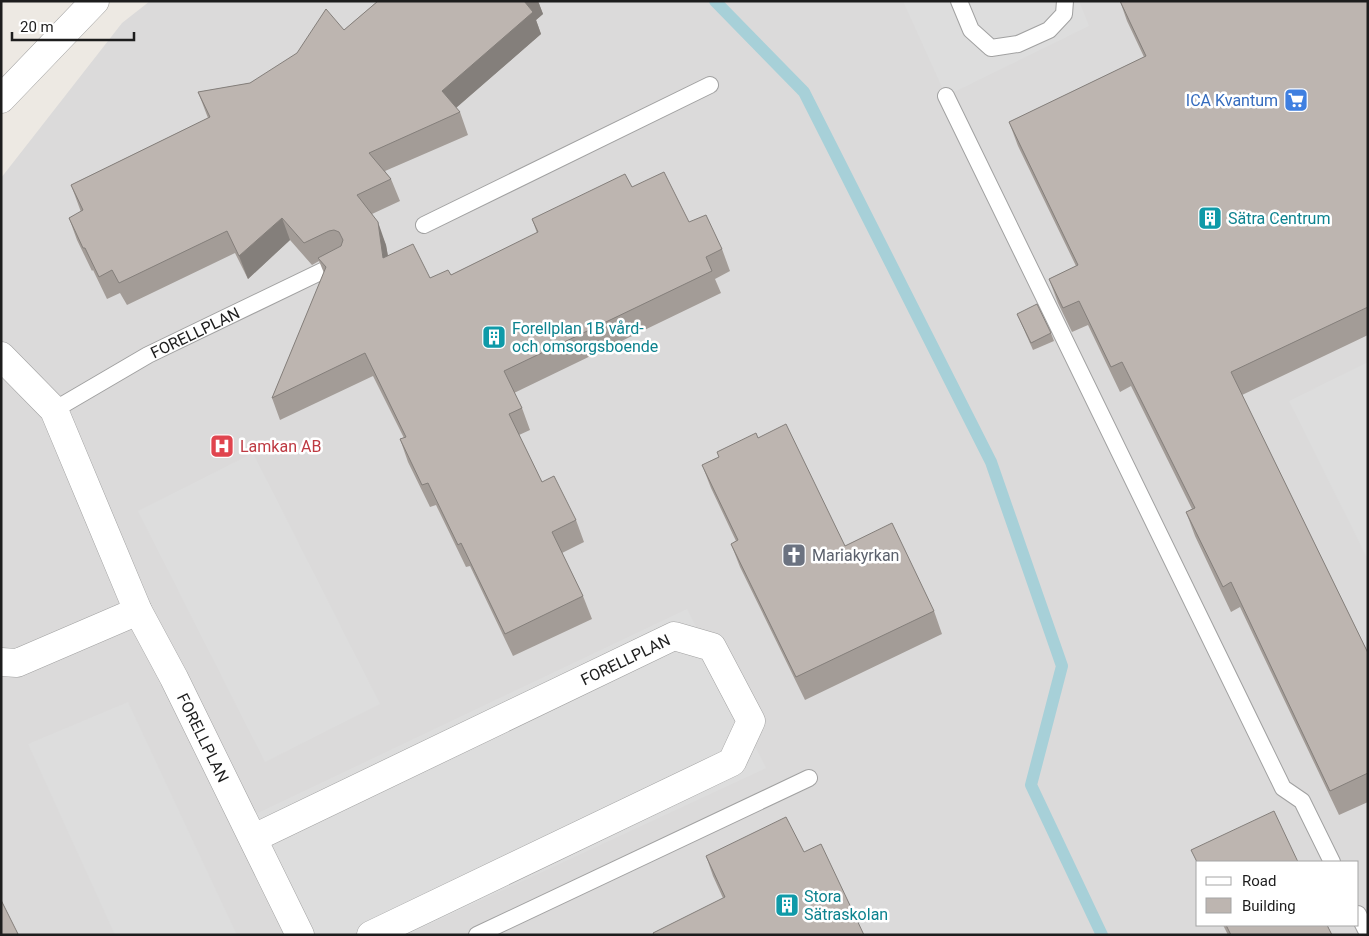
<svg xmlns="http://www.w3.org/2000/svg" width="1369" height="936" font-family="Roboto,sans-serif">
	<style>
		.residential { fill: #dbdada; fill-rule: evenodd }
		.parking { fill: #ddd }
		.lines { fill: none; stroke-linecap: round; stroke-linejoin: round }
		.stream { stroke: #a7d0d8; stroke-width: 12 }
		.service-casing { stroke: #a1a1a1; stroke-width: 18 }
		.minor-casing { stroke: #a1a1a1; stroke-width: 29 }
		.tertiary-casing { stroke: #a1a1a1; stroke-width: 29 }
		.service { stroke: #fff; stroke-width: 16 }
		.minor { stroke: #fff; stroke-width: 28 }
		.tertiary { stroke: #fff; stroke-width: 28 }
		.wall { fill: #a39c97 }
		.shaded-wall { fill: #847f7b }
		.building { fill: #bdb5b0; stroke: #847f7b }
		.labels { text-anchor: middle; stroke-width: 5; stroke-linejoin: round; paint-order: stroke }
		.shop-label { font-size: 16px; fill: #366cbe; stroke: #fff; text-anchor: end }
		.culture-label { font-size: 16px; fill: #0d838f; stroke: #fff; text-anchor: start }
		.street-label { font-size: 16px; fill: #1d1d1d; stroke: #fff }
		.health-label { font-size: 16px; fill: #be3a42; stroke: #fff; text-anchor: start }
		.worship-label { font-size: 16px; fill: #5b616d; stroke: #fff; text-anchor: start }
	</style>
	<rect width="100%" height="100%" fill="#ede9e3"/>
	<path class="residential" d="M150,1H1368V935H1V178L122,23ZM1198,862H1358V925H1198Z"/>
	<g class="parking">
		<path d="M903,1H1079L1089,26L946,96Z"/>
		<path d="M1368,362V560L1289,401Z"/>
		<path d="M253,453L380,704L265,762L138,511Z"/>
		<path d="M687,609L766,768L406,935H293L245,819Z"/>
		<path d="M128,702L237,935H115L28,744Z"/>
	</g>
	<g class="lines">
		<path class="stream" d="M715,1L804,92L991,462L1062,666L1031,785L1102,935"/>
		<g class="service-casing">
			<g id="service">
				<path d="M959,1L971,30L991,48L1018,44L1049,30L1064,14L1065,1"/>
				<path d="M946,96L1283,788L1302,801L1332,862"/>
				<path d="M424,225L710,85"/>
				<path id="s1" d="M54,410L148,355L341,262"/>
				<path d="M1358,914L1367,932H1368"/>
				<path d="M477,935L809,778"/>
			</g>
		</g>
		<g class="minor-casing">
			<g id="minor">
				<path id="s2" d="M1,356L54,410L138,611L174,678L300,935"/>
				<path d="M1,662L17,663L138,611"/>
				<path id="s3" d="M254,838L674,636L712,647L751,721L732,762L371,935"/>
			</g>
		</g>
		<g class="tertiary-casing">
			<path id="tertiary" d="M1,99L95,1"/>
		</g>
		<use href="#service" class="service"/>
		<use href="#minor" class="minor"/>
		<use href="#tertiary" class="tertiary"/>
	</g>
	<g class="wall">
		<path d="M378,1H538L543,14L536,20L541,34L456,108L460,112L468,135L385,171L391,179L400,201L372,214L386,245L388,256L430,278L451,275L537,233L532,219L632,187L689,222L722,249L730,271L715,279L721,293L514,393L522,408L530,430L519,435L542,482L576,520L584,542L562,553L583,596L592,619L513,656L470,566L466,567L436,505L430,507L408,462L400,439L404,438L373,376L280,420L272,398L324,273L319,261L312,265L290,240L248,279L235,253L127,305L120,293L107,299L93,270L92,271L77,240L69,218L81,212L71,185L208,118L198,92L250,83L344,30Z"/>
		<path d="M1120,1H1368V335L1242,395L1368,653V802L1339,815L1240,607L1231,612L1195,536L1186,512L1192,509L1131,386L1120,392L1088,325L1072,332L1058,303L1049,279L1076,266L1018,146L1009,122L1144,57L1127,21Z"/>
		<path d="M1017,314L1051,333L1054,341L1033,350Z"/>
		<path d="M758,438L845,546L934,611L942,634L805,700L740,567L731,544L736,541L711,488L702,465Z"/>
		<path d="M804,852L723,898L713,876L706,856Z"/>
		<path d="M1223,925H1327L1332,935H1228Z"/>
	</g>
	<g class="shaded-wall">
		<path d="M524,1H538L543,14L536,20L541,34L450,113L442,91Z"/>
		<path d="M282,218L290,240L248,279L239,256Z"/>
		<path d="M378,222L386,245L392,280L383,258Z"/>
	</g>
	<g class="building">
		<path d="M378,1H524L533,12L442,91L460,112L369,153L391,179L357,195L378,222L383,258L413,244L430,278L448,270L451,275L538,232L532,219L625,174L632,187L664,172L689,222L706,215L722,249L706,257L712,271L504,371L522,408L509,414L542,482L554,476L576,520L552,532L583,596L505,634L461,543L458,545L428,483L422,485L400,439L406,437L365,353L272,398L326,267L318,258L341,246L343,240L339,232L334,230L329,231L304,243L282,218L239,256L227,231L119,283L112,270L99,277L85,248H83L69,218L83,210L71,185L210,117L198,92L250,83L297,53L326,9L344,30Z"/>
		<path d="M1120,1H1368V307L1231,372L1368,653V773L1330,791L1231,582L1223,587L1186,512L1195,508L1122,362L1111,367L1079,301L1063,308L1049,279L1078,265L1009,122L1146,56Z"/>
		<path d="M1037,304L1051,333L1031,343L1017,314Z"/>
		<path d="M786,424L845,546L892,523L934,611L796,677L731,544L738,540L702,465L719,457L717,452L756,433L758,438Z"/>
		<path d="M1274,811L1298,862H1198V864L1191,850Z"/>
		<path d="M786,817L804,852L821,844L864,935H654L653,933L725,897L706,856Z"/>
		<path d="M1,900L18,934L16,935H1Z"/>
		<path d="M1226,925H1327L1332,935H1231Z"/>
	</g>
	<defs>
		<g id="supermarket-square" transform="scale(1.25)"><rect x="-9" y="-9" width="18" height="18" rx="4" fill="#3f7fe0" stroke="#fff"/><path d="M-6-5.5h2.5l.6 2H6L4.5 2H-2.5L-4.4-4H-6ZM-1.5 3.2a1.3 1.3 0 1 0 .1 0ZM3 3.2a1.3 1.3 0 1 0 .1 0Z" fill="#fff"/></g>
		<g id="building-square" transform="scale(1.25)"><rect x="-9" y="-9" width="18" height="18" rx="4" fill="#0f9aa8" stroke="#fff"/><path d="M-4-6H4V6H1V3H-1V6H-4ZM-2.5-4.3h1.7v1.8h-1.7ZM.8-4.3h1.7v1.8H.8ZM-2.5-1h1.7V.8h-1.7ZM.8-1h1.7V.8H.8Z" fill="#fff"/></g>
		<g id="hospital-square" transform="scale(1.25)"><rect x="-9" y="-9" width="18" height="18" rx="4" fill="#e0444e" stroke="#fff"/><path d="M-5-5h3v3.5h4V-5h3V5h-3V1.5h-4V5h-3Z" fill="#fff"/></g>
		<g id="church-square" transform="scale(1.25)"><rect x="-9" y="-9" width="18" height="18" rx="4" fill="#6b7280" stroke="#fff"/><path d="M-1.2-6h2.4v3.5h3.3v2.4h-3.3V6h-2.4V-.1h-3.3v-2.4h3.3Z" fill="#fff"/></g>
	</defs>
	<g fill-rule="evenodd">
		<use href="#supermarket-square" x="1296" y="100"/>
		<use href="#building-square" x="1210" y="218"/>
		<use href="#building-square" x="494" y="337"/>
		<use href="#hospital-square" x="222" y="446"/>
		<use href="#church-square" x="794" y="555"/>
		<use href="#building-square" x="787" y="905"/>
	</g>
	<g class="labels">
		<g class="shop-label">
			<text x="1278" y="106">ICA Kvantum</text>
		</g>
		<g class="culture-label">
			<text x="1228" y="224">Sätra Centrum</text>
			<text x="512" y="334">Forellplan 1B vård-<tspan x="512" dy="18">och omsorgsboende</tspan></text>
			<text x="804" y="902">Stora<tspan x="804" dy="18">Sätraskolan</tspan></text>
		</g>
		<g class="street-label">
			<text dy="6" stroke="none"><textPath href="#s1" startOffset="161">FORELLPLAN</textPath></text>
			<text dy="6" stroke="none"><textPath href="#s3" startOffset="412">FORELLPLAN</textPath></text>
			<text dy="6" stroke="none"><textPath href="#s2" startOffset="436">FORELLPLAN</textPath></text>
		</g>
		<g class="health-label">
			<text x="240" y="452">Lamkan AB</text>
		</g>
		<g class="worship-label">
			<text x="812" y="561">Mariakyrkan</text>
		</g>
	</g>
	<rect width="1369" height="936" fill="none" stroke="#1d1d1d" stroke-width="5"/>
	<rect x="1196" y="861" width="162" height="65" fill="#ffffff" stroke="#a5a5a5"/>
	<rect x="1206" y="877" width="25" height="8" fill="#ffffff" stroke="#a5a5a5"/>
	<text x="1242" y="886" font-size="15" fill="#1d1d1d">Road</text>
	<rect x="1206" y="898" width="25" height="15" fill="#bdb5b0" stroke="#a5a5a5"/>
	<text x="1242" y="911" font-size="15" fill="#1d1d1d">Building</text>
	<path d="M12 32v8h122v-8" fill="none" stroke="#1d1d1d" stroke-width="2.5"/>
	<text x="20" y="32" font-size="15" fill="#1d1d1d" stroke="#ffffff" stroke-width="4" paint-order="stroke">20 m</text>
</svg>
